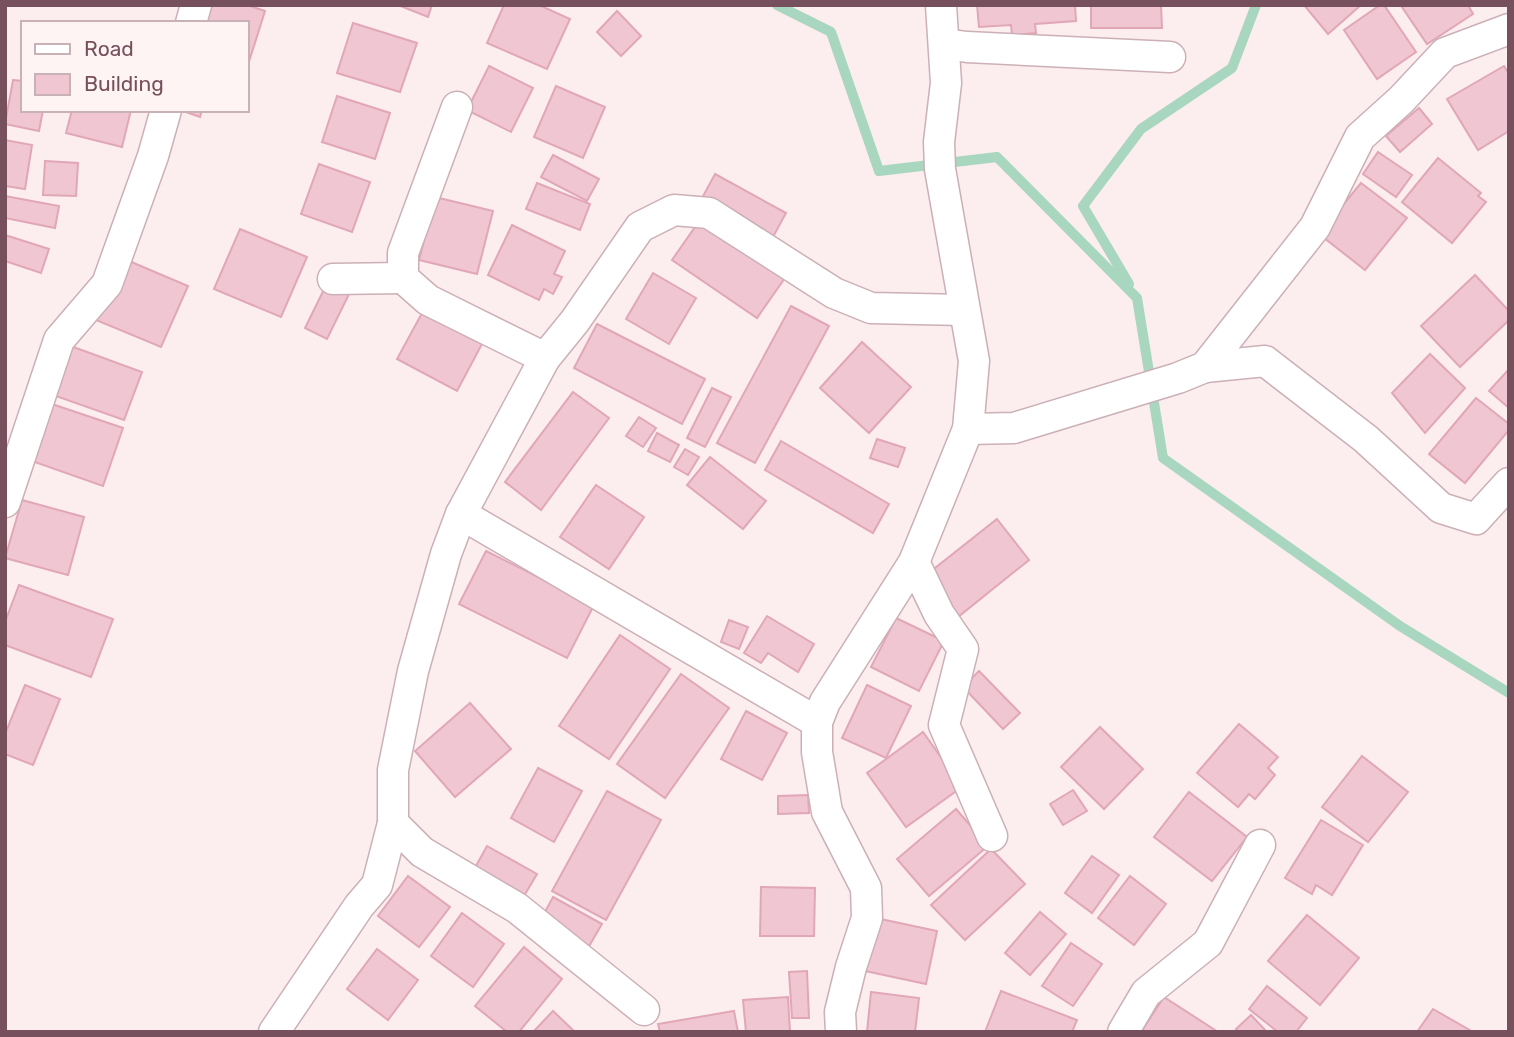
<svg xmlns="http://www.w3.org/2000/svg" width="1514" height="1037" font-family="Rubik,sans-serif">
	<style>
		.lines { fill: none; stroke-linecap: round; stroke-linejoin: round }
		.stream { stroke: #a8d6be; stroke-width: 10 }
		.building { fill: #f0c6d2; stroke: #e1a7b9; stroke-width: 2 }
		.minor-casing { stroke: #ccb0b7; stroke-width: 33 }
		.minor { stroke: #fff; stroke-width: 30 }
	</style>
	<rect width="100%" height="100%" fill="#fcedee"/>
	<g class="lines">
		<g class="stream">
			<path d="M777,5L831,32L879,171L997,157L1137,298L1163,458L1400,626L1509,693"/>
			<path d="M1129,284L1083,206L1141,129L1232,68L1256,5"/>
		</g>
	</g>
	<g class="building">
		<path d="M207,5H247L265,11L247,68V23H202Z"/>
		<path d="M398,5H432L428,17Z"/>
		<path d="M504,5H539L570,19L547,69L487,43Z"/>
		<path d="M977,5H1075L1076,21L1035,24L1036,33L1012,35L1011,25L979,27Z"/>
		<path d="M1091,5H1161L1162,28H1091Z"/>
		<path d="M1304,5H1361L1328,34Z"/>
		<path d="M1380,5H1384L1416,52L1377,79L1344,30Z"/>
		<path d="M1404,5H1468L1473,14L1427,44L1402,7Z"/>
		<path d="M617,11L641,36L621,56L597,32Z"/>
		<path d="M353,23L417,43L400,92L337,73Z"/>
		<path d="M489,66L533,88L511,132L467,110Z"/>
		<path d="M1504,66L1509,74V131L1478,150L1447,99Z"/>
		<path d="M13,80L23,81V110H43L39,131L5,124Z"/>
		<path d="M556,86L605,107L583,158L534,137Z"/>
		<path d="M337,96L390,113L375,159L322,142Z"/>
		<path d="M1419,108L1432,124L1400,152L1386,136Z"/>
		<path d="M72,110H131L122,147L66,133Z"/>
		<path d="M180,110H202L200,117Z"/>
		<path d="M5,140L32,145L25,189L5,186Z"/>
		<path d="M1378,152L1412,175L1396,197L1363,174Z"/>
		<path d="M553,155L599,179L587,201L541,177Z"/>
		<path d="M1438,158L1481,193L1478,196L1486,202L1452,243L1402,202Z"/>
		<path d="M45,161L78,163L76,196L43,195Z"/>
		<path d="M319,164L370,182L352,232L301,214Z"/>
		<path d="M715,174L786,213L773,237L702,198Z"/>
		<path d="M537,183L590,204L580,230L526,209Z"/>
		<path d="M1361,183L1407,218L1365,270L1319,234Z"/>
		<path d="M5,196L59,206L55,228L5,218Z"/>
		<path d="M435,197L493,211L477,274L419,260Z"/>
		<path d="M702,217L787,275L757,318L672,260Z"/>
		<path d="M512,225L565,251L554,274L562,277L553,294L544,289L539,300L488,275Z"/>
		<path d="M240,229L307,257L281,317L214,289Z"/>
		<path d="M5,235L49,249L41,273L5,261Z"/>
		<path d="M122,258L188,286L161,347L96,320Z"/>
		<path d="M332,273L354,284L327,339L305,328Z"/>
		<path d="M653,273L696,298L669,344L626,319Z"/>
		<path d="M1475,275L1509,311V320L1460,367L1421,326Z"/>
		<path d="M791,306L829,326L755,463L717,443Z"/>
		<path d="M422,313L482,344L457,391L397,359Z"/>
		<path d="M597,324L705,379L682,424L574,368Z"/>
		<path d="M862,342L911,387L869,433L820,388Z"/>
		<path d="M68,345L142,372L124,420L50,394Z"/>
		<path d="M1430,354L1465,388L1425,433L1392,393Z"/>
		<path d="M1509,369V408L1489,391Z"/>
		<path d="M712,388L731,397L705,447L687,438Z"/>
		<path d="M573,392L609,418L541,510L505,482Z"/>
		<path d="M1476,398L1509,424V430L1465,483L1429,454Z"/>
		<path d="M46,402L123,428L103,486L26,459Z"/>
		<path d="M639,417L656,428L643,447L626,436Z"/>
		<path d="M657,433L679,445L670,462L648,451Z"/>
		<path d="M877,439L905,448L898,467L870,458Z"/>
		<path d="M781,441L889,504L873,533L765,470Z"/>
		<path d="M685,449L699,457L688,475L674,467Z"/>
		<path d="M710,457L766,501L743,529L687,485Z"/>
		<path d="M596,485L644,517L609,569L560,537Z"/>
		<path d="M22,500L84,517L68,575L5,558Z"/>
		<path d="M997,519L1029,560L958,617L925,576Z"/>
		<path d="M486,551L594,605L567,658L459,604Z"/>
		<path d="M19,585L113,619L91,677L5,645V622Z"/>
		<path d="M767,616L814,644L798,672L768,653L761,663L744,653Z"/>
		<path d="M896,618L944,641L919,691L871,667Z"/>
		<path d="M729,620L748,627L739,649L721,642Z"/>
		<path d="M620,635L670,669L609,759L559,726Z"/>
		<path d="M979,671L1020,713L1003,729L963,687Z"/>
		<path d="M681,674L729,708L665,798L617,764Z"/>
		<path d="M25,685L60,699L33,765L5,754V734Z"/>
		<path d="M867,685L911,706L886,758L842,738Z"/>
		<path d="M470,703L511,749L455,797L415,751Z"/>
		<path d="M746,711L787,733L762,780L721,759Z"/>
		<path d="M1239,724L1278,757L1268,768L1275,775L1255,799L1249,794L1238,807L1197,773Z"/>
		<path d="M1100,727L1143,769L1104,809L1061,767Z"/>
		<path d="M923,732L962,787L906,827L867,773Z"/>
		<path d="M1362,756L1408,792L1368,842L1322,807Z"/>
		<path d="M538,768L582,791L554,842L511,818Z"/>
		<path d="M1073,790L1087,811L1063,825L1050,804Z"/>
		<path d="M607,791L661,820L606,920L552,891Z"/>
		<path d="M1189,792L1247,837L1212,881L1154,837Z"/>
		<path d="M808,795L809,813L778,814V796Z"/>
		<path d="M956,809L988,846L929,896L897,859Z"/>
		<path d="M1321,820L1363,845L1332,895L1316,885L1312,894L1285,878Z"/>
		<path d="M487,846L537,874L521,901L472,873Z"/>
		<path d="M991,849L1025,884L965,940L931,905Z"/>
		<path d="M1092,856L1119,875L1092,913L1065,893Z"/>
		<path d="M408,876L450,907L419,947L378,916Z"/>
		<path d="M1130,876L1166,904L1134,945L1098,918Z"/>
		<path d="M761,887L815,888L814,936H760Z"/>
		<path d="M553,897L602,924L588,948L540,921Z"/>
		<path d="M1040,912L1066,934L1030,975L1005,953Z"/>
		<path d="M462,913L504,944L473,987L431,956Z"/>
		<path d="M1307,915L1359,958L1320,1005L1268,961Z"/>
		<path d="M876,918L937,931L926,984L865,971Z"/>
		<path d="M1071,943L1102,964L1073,1006L1042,986Z"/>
		<path d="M524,947L562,979L519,1032H507L475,1006Z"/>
		<path d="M377,949L418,980L388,1020L347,989Z"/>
		<path d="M807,971L809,1018H792L789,972Z"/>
		<path d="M1267,986L1307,1018L1296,1032H1278L1249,1009Z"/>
		<path d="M1001,991L1077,1020L1072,1032H985Z"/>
		<path d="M871,992L919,998L915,1032H867Z"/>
		<path d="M788,997L790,1032H746L743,1000Z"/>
		<path d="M1164,997L1218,1032H1141Z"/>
		<path d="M1433,1009L1473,1032H1417Z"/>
		<path d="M553,1011L575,1032H533Z"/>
		<path d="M734,1011L738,1032H660L658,1024Z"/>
		<path d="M1251,1015L1267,1032H1239L1236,1029Z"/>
	</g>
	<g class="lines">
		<g class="minor-casing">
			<g id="minor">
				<path d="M191,23L196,5"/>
				<path d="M944,44L967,47L1170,57"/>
				<path d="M457,107L403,253V278L428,300L545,358"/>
				<path d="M333,279L403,278"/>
				<path d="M1205,367L1265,361L1366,439L1441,508L1476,519L1509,483"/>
				<path d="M968,429L1014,428L1178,378L1205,367L1315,227L1360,137L1401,100L1445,53L1509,29"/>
				<path d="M5,502L59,340L107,284L153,156L166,110"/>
				<path d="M461,514L817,722"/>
				<path d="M914,562L939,614L963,649L944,725L992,836"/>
				<path d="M393,823L422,852L517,908L644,1010"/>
				<path d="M274,1032L359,906L377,885L393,823V770L413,671L446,554L461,514L545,358L575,321L640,227L674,210L709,213L834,293L871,308L964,310"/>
				<path d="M841,1032L840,1012L851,967L867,918L866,888L827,812L817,752V722L825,702L914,562L968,429L974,361L940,169L939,142L946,83L941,5"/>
				<path d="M1123,1032L1146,993L1208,943L1260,845"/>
			</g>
		</g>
		<use href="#minor" class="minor"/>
	</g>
	<rect width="1514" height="1037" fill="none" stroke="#77505d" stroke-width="14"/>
	<rect x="21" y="21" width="228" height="91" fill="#fef4f4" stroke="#c8b2b8" stroke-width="2"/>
	<rect x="35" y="44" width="35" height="10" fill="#ffffff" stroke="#c8b2b8" stroke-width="2"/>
	<text x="84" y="56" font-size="21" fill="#77505d">Road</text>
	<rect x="35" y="74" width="35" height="21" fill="#f0c6d2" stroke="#c8b2b8" stroke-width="2"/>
	<text x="84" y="91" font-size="21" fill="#77505d">Building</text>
</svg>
